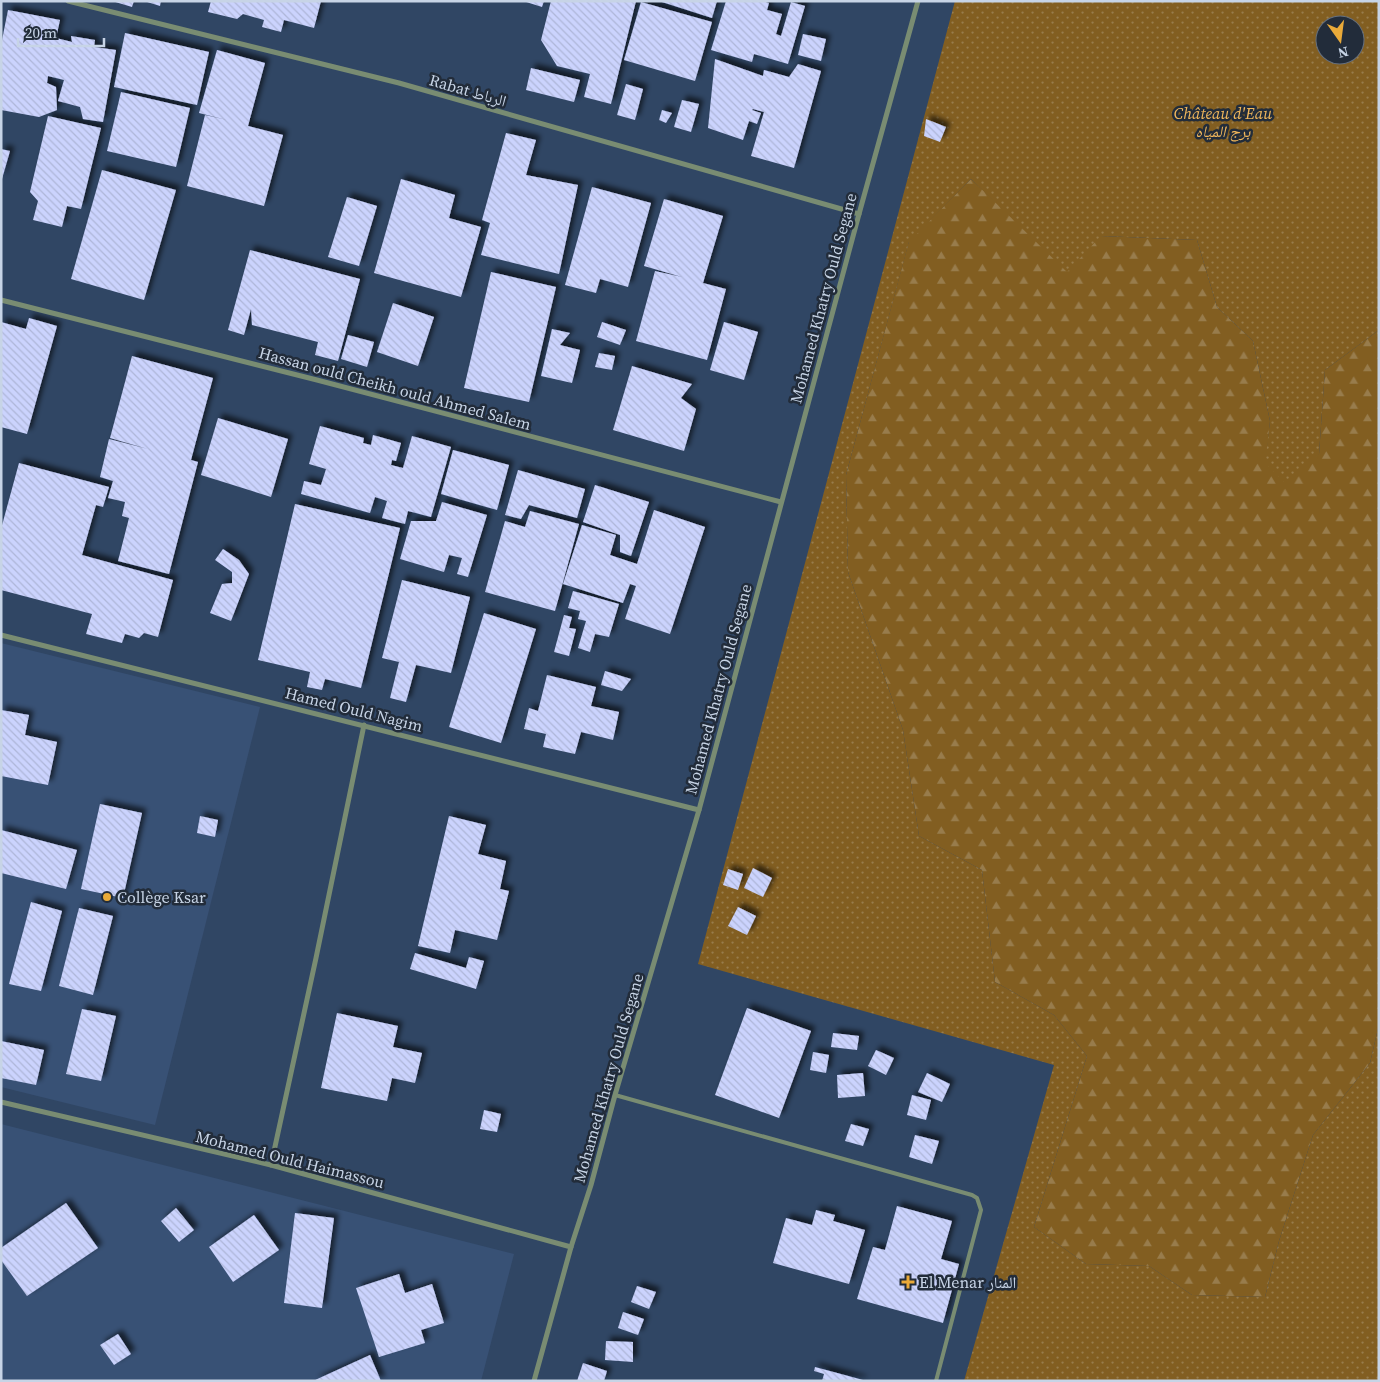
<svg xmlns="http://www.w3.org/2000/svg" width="1380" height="1382" font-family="'Source Serif 4','Noto Naskh Arabic',serif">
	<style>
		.built { fill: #385175 }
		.forest { fill: url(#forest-firs) }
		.park { fill: url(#park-dots); fill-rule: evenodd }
		.building { fill: url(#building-back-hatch); filter: url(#shadow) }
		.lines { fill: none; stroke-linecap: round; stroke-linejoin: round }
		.service { stroke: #798c72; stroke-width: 4 }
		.minor { stroke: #798c72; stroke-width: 5 }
		.poi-dot { fill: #eaaa39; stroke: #222c3a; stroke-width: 2 }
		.labels { text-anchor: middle; stroke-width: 5; stroke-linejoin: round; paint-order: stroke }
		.street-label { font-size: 16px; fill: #c7d4e6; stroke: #222c3a }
		.park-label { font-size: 16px; font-style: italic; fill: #f2b85c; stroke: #222c3a }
		.poi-label { font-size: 16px; fill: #c7d4e6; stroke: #222c3a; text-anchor: start }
	</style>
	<defs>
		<pattern id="forest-firs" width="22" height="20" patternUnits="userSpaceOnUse" patternTransform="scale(1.25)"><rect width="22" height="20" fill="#825e21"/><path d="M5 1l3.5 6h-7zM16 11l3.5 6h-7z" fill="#987c4c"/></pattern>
		<pattern id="park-dots" width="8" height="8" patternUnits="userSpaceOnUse" patternTransform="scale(1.25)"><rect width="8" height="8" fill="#825e21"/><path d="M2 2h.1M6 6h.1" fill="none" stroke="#987c4c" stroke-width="1.8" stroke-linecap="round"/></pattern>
		<pattern id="building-back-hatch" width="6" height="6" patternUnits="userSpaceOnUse" patternTransform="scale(1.25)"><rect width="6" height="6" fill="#cbd3fd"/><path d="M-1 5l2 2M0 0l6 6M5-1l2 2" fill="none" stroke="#aeb6d8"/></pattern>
		<filter id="shadow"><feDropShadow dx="4.5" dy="-4.5" stdDeviation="2.5" flood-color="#0009"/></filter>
	</defs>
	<rect width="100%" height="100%" fill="#304664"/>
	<g class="built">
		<path d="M1,643L260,707L155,1125L1,1087Z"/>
		<path d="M1,1124L514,1254L481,1381H1Z"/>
	</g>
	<path class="forest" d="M971,179L1013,218L1101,236L1197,240L1217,307L1253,341L1270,421L1266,463L1319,454L1325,370L1379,330V1024L1370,1063L1313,1135L1279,1241L1265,1297L1192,1295L1149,1266L1086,1264L1034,1227L1087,1056L1054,1015L995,982L982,870L919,836L903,730L848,572L846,475L909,241Z"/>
	<path class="park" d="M955,1H1379V330L1325,370L1319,454L1285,483L1265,463L1270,421L1253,341L1217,307L1197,240L1101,236L1067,272L971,179L909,242L846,475L848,572L903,730L919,836L982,870L995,982L1054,1015L1087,1056L1034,1227L1086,1264L1149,1266L1192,1295L1265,1297L1279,1241L1313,1135L1370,1063L1379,1024V1381H964L1054,1065L698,964ZM1325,25H1355V55H1325Z"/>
	<g class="building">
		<path d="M112,1H134L132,7Z"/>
		<path d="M144,1H161L160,6Z"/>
		<path d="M211,1H321L314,28L284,20L281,32L262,27L264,20L243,14L237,19L208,12Z"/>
		<path d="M523,1H544L542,7Z"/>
		<path d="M551,1H636L611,104L584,97L590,74L557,66L541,40Z"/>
		<path d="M659,1H717L712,18Z"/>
		<path d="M726,1H762L769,3L767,10L782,14L776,34L781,36L791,2L805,6L788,64L754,54L752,62L711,50Z"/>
		<path d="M641,2L712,22L695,81L624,60Z"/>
		<path d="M8,10L60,20L56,38L72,42L71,36L95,40L94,47L116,50L103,122L83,119L80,107L58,101L64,80L48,76L47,83L56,87L57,110L39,117L1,110V45Z"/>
		<path d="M125,33L209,52L197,105L114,87Z"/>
		<path d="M803,34L826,39L821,61L798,55Z"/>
		<path d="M217,50L265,63L248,126L283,135L264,206L187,186L205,115L227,120L199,113Z"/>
		<path d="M715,59L763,76L764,70L789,77L798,64L821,71L794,168L751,156L764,112L753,109L752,110L761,113L757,124L749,121L743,140L708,128Z"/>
		<path d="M531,68L580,80L574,102L526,90Z"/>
		<path d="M626,84L643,89L635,120L617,115Z"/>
		<path d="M121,92L190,108L176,167L107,151Z"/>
		<path d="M682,100L699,104L691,132L674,127Z"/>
		<path d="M662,110L672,113L666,123L659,120Z"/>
		<path d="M48,116L101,128L81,209L67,206L62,227L33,220L38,201L30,192Z"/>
		<path d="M926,119L946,127L940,142L924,136Z"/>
		<path d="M506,133L536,140L526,175L578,185L559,274L481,255L490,223L482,220Z"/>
		<path d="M1,149L10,151L2,179H1Z"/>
		<path d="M102,170L176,190L144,300L71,279Z"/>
		<path d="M401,179L455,195L449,218L481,227L461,297L374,273Z"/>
		<path d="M592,187L651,203L628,287L600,279L596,293L565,285Z"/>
		<path d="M347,197L377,206L359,266L328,257Z"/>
		<path d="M664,199L723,216L703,283L726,289L707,360L636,341L655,271L682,277L644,266Z"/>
		<path d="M250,250L360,279L338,361L315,355L318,342L252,325L251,309L244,335L228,330Z"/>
		<path d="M491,272L556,287L529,402L464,388Z"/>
		<path d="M393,303L434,317L418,366L377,352Z"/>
		<path d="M29,318L57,326L27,434L1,427V322L26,329Z"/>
		<path d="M602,322L626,330L620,345L597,337Z"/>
		<path d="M724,322L758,332L744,380L710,370Z"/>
		<path d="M552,329L570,333L560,345L580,350L572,383L541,376Z"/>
		<path d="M348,335L374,342L367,367L341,359Z"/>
		<path d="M599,353L615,356L612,370L595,367Z"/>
		<path d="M132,356L213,378L191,460L198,462L169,574L118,561L129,518L122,516L125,502L108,498L113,481L100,477L109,439L148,449L110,438Z"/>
		<path d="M632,366L692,384L681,398L696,409L684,451L613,430Z"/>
		<path d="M218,418L288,439L271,497L201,475Z"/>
		<path d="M320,426L364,438L363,443L371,445L373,435L401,443L396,461L392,460L391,465L403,468L412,436L451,447L431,517L408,511L405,524L382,518L387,501L375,497L370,513L301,494L304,481L321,485L326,469L309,464Z"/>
		<path d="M453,450L509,465L497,510L441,494Z"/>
		<path d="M19,463L109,487L103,507L96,505L82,555L173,580L158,637L144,633L139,638L125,634L122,643L86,634L92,614L1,590V529Z"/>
		<path d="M518,470L585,489L577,518L529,505L521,519L505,515Z"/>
		<path d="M595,485L649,502L631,556L620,552V535L583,522Z"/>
		<path d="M442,502L487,515L468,577L457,574L462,558L449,555L444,572L400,559L411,521H436Z"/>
		<path d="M295,504L400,528L361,688L325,679L322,690L307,687L310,672L258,660Z"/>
		<path d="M654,510L705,527L670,634L625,619L636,586L630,584L623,603L563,584L582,525L616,535L610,555L637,564Z"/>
		<path d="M530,511L579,524L555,611L485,592L505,521L525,527Z"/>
		<path d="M223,549L239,560L249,574L231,621L210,613L222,584L232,583V572L215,560Z"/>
		<path d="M402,580L470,597L451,673L416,665L406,702L390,698L399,662L382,658Z"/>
		<path d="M573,591L619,604L609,637L595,634L590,652L578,648L586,621L578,619L580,611L568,608Z"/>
		<path d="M484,613L536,629L501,743L449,727Z"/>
		<path d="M564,615L572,617L569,628L576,629L569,656L554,652Z"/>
		<path d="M605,671L631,679L622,691L601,685Z"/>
		<path d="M547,675L596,687L591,706L619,712L613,740L581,732L575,754L543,747L546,734L524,729L529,708L538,711Z"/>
		<path d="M1,710L29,715L25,735L57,742L48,785L1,776Z"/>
		<path d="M100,804L142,813L123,898L81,889Z"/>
		<path d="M200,816L218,820L215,837L197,833Z"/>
		<path d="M449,816L486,825L478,854L506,861L500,889L509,891L497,940L455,930L450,953L418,946Z"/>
		<path d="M1,830L77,850L66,889L1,873Z"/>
		<path d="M753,868L772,878L763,897L744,888Z"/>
		<path d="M728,869L743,874L738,890L723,885Z"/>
		<path d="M31,902L62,911L41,991L9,984Z"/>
		<path d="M738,907L756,916L747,935L728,926Z"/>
		<path d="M79,908L113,916L93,995L59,986Z"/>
		<path d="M415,953L466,968L469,957L484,961L476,989L410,969Z"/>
		<path d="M747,1008L811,1031L779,1118L715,1095Z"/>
		<path d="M82,1009L116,1016L101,1081L66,1074Z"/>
		<path d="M337,1013L398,1026L393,1047L422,1053L415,1083L392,1078L387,1101L321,1088Z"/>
		<path d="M833,1033L859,1036L857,1050L831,1047Z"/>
		<path d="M1,1041L44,1050L36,1085L1,1078Z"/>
		<path d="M876,1050L894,1058L886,1075L868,1066Z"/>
		<path d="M813,1052L829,1055L826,1073L810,1070Z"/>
		<path d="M863,1073L865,1096L838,1098L837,1075Z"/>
		<path d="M927,1073L950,1084L942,1102L918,1092Z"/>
		<path d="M912,1095L931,1100L926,1120L907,1115Z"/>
		<path d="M484,1110L501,1114L497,1132L480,1129Z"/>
		<path d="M851,1124L869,1129L863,1146L845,1141Z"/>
		<path d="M915,1135L939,1141L932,1164L909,1157Z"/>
		<path d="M66,1203L98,1248L27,1296L1,1260V1248Z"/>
		<path d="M897,1206L952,1221L941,1259L959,1264L943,1323L857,1299L873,1247L885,1250Z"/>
		<path d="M176,1208L194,1230L179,1242L161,1221Z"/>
		<path d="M816,1210L835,1215L833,1221L865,1230L849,1284L773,1263L786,1218L812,1225Z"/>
		<path d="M295,1213L334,1218L322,1308L284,1303Z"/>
		<path d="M254,1215L279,1250L233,1282L209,1247Z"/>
		<path d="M399,1274L405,1293L432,1284L444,1323L421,1330L425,1343L379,1357L356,1288Z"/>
		<path d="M637,1286L656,1292L649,1309L631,1302Z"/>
		<path d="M623,1312L644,1319L638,1335L618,1328Z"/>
		<path d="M118,1334L131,1354L114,1365L100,1345Z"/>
		<path d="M606,1341L633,1342V1362L605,1360Z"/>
		<path d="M370,1355L381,1381H313Z"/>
		<path d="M583,1363L607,1371L604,1381H577Z"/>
		<path d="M815,1367L863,1380V1381H822L824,1374L814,1371Z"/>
	</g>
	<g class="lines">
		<path class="service" d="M615,1095L972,1195L977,1198L981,1210L936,1381"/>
		<g class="minor">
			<path d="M68,1L399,83L859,214"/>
			<path d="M1,300L317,380L781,502"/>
			<path d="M1,635L699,810"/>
			<path d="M1,1102L271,1165L571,1247"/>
			<path d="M271,1165L316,958L364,725"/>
			<path d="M534,1381L571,1247L591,1185L615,1095L699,810L859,214L918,1"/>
		</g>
	</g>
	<g class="poi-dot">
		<circle cx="107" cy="897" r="5"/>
		<path d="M905.5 1274.5h5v5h5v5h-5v5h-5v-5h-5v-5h5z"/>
	</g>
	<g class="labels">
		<g class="street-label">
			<text transform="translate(468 90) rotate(16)" y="6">Rabat الرباط</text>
			<text transform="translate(823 298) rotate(-75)" y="6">Mohamed Khatry Ould Segane</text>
			<text transform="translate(395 388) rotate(15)" y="6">Hassan ould Cheikh ould Ahmed Salem</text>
			<text transform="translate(718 689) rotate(-75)" y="6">Mohamed Khatry Ould Segane</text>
			<text transform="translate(354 709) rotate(14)" y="6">Hamed Ould Nagim</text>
			<text transform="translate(608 1078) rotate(-74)" y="6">Mohamed Khatry Ould Segane</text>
			<text transform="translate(290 1159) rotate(14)" y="6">Mohamed Ould Haimassou</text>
		</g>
		<g class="park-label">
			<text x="1223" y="119">Château d'Eau<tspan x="1223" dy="18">برج المياه</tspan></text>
		</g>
		<g class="poi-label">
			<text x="117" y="903">Collège Ksar</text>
			<text x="919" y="1288">El Menar المنار</text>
		</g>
	</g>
	<rect width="1380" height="1382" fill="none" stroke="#c7d4e6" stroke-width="5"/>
	<g transform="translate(1340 40) rotate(166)"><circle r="24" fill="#222c3a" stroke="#646f7f"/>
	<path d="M0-4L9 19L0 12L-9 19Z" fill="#eaaa39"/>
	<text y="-8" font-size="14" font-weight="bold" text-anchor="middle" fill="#c7d4e6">N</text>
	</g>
	<path d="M18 38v8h86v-8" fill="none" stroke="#c7d4e6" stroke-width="2.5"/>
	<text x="25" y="38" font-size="15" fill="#c7d4e6" stroke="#222c3a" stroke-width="4" paint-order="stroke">20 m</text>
</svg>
